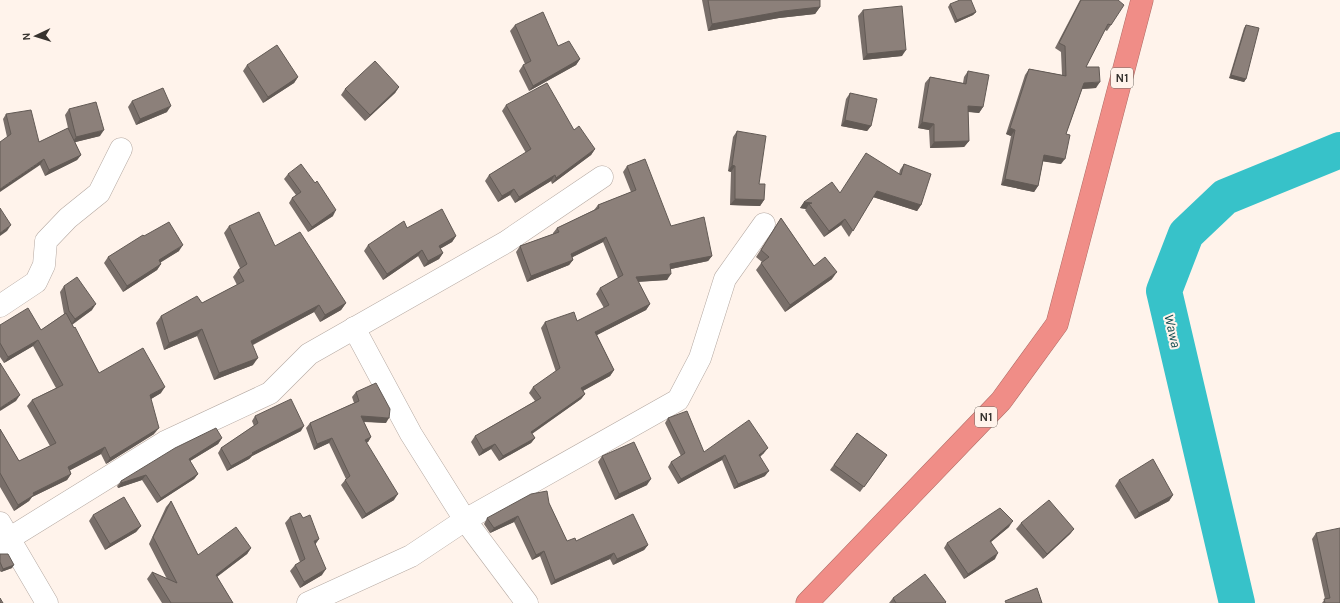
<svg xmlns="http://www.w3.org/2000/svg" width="1340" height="603" font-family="Karla,sans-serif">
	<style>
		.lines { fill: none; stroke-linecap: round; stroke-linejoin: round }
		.river { stroke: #37c2c9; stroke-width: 36 }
		.minor-casing { stroke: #b5a9a2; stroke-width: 23 }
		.highway-casing { stroke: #af6e68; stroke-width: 23 }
		.minor { stroke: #fff; stroke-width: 22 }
		.highway { stroke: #f08d87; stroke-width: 22 }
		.wall { fill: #786e69 }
		.shaded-wall { fill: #625a55 }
		.building { fill: #8c807a; stroke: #625a55 }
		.labels { text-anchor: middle; stroke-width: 4; stroke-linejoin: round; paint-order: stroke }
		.shield { fill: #fff3eb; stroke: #736d67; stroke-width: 1 }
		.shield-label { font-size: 12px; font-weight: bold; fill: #37332f }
		.water-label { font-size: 14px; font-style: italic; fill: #154f52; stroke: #fff3eb }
	</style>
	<rect width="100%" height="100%" fill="#fff3eb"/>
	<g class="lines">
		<path class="river" d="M1237,603L1164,291L1186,234L1225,197L1340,150"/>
		<g class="minor-casing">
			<g id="minor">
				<path d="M0,306L36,282L44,265L46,241L68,218L99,193L121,149"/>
				<path d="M354,328L411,434L465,520L527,603"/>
				<path d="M0,523L47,603"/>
				<path d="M0,546L10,538L165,442L270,393L309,354L506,242L602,177"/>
				<path d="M308,603L411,556L465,520L678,400L700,358L725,279L764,224"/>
			</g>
		</g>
		<g class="highway-casing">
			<path id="highway" d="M807,603L1001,401L1057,324L1142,0"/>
		</g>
		<use href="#minor" class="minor"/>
		<use href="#highway" class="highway"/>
	</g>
	<g class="wall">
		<path d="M702,0H820V7L815,14L779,18L708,31Z"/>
		<path d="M1080,0H1118L1111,25L1107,31L1105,30L1086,67L1096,88L1082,89L1066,134L1061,164L1043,161L1038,186L1034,192L1001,185L1011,136L1006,134L1025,75L1029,69L1062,75L1061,52L1055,48Z"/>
		<path d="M950,4L976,12L973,15L955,23L948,7Z"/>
		<path d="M863,10L902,56L863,60L858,16Z"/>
		<path d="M515,25L558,46L580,59L576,65L529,91L519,71L523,65L525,64L510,31Z"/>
		<path d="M1246,25V79L1244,82L1229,78L1244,28Z"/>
		<path d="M247,65L298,77L294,83L263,103L243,71Z"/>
		<path d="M968,71L983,107L979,113L968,112L969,141L964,147L930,148L929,130L918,128L925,83L930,77L963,83L964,77Z"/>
		<path d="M399,87L395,93L365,121L341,95L345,89Z"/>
		<path d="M850,93L871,126L867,131L841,126L846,99Z"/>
		<path d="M132,101L167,112L136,125L128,107Z"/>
		<path d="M506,105L574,130L595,149L591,155L552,184L551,181L515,203L510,195L498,202L485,181L489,175L526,153L502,111Z"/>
		<path d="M69,109L100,136L75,142L81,155L77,160L45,176L40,165L7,137L3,119L6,114L39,142L68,128L65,115Z"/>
		<path d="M737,131L759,184L764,200L760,206L730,205L731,172L728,171L733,137Z"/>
		<path d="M904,164L921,205L917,211L873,197L849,237L841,225L824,237L805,210L806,209L800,208L804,202L840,193L899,174L900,170Z"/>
		<path d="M627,166L671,226L712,256L708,261L671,269L667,280L638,282L650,304L646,310L597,335L614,370L610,376L583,391L585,394L581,399L532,434L535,438L531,443L499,461L491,449L479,456L471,442L475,436L535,401L529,393L533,387L556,372L541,328L545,322L577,321L604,308L596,294L600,288L618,278L603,242L572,257L573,260L569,265L527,282L516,252L520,246L553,234V233L557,228L594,210L598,205L631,192L623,172Z"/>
		<path d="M288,174L333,216L308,232L289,203L292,198L296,195L284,179Z"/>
		<path d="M781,218L814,266L832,279L785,312L756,270L762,262L756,257Z"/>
		<path d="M229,226L275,246L346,303L341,310L320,322L314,312L253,345V365L214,380L197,336L164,350L156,323L161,316L202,303L237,285L233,277L238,270L240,268L224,233Z"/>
		<path d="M407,228L456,236L452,242L440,249L443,253L439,259L424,267L418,256L383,280L364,251L368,245Z"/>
		<path d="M144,236L179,251L160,262L161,264L157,270L123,292L104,263L108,257Z"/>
		<path d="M64,286L92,310L72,325L99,373L161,393L151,399L154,434L106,464L101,454L70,470L71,474L67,480L32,497L29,501L14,511L0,487V429L19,461L50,446L27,406L32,400L56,388L33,346L4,363L0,357V325L41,330L64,314L60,292Z"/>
		<path d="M356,392L386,423L364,422L371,437L368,442L366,443L394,500L362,519L341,485L346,479L329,443L314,450L306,428L310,423L354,403L352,397Z"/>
		<path d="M255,416L301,431L252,456L249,459L227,471L218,453L221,448L254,426L252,421Z"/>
		<path d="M668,418L704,452L764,453L760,457L765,476L734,489L722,460L678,484L668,467L671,462L681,456L665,423Z"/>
		<path d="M857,433L887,455L860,492L830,470Z"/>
		<path d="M222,438L218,444L190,461L198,474L194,479L157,503L142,480L118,488L117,486L121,481Z"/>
		<path d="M602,456L647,485L615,500L598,462Z"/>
		<path d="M1119,480L1173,495L1169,501L1135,519L1115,486Z"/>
		<path d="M171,501L198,555L251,548L247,554L217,577L233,603H162L147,579L152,572L167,579L149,544L166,507Z"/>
		<path d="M549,503L567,541H576L648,545L644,550L613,565L610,559L551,585L540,556L532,560L514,522L490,533L484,524L487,518Z"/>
		<path d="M93,515L141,526L136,532L105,550L89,521Z"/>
		<path d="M290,517L322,575L300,588L290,571L295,565L300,562L285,523Z"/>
		<path d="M1021,523L1074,529L1070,534L1043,559L1016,529Z"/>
		<path d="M1009,527L991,542L995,559L964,579L944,548L947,543Z"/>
		<path d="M1316,533L1340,603H1322L1325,599L1312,539Z"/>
		<path d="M0,554L12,568L1,572L0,571Z"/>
		<path d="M893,598L946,602V603H889Z"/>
	</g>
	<g class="shaded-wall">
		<path d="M820,7L815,14L779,18L708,31L712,24L784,11Z"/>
		<path d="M976,12L973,15L955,23L957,20Z"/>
		<path d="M906,50L902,56L863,60L867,54Z"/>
		<path d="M580,59L576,65L529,91L533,86Z"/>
		<path d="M1231,75L1246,79L1244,82L1229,78Z"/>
		<path d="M298,77L294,83L263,103L268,97Z"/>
		<path d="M1100,82L1096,88L1080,89L1084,83Z"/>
		<path d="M399,87L395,93L365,121L370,115Z"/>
		<path d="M171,106L167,112L136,125L140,119Z"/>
		<path d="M968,106L983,107L979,113L964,111Z"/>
		<path d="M845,120L871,126L867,131L841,126Z"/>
		<path d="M922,122L934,124L929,130L918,128Z"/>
		<path d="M1010,128L1015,130L1011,136L1006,134Z"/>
		<path d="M104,130L100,136L72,143L76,137Z"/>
		<path d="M969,141L964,147L930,148L934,142Z"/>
		<path d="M595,149L591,155L552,184L556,178Z"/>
		<path d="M81,155L77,160L45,176L49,170Z"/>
		<path d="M1044,155L1065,159L1061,164L1040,161Z"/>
		<path d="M44,159L40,165L0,192V189Z"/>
		<path d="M732,165L735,166L731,172L728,171Z"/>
		<path d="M555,175L551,181L515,203L519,197Z"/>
		<path d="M1005,179L1038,186L1034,192L1001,185Z"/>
		<path d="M514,189L510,195L498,202L502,196Z"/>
		<path d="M877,191L921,205L917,211L873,197Z"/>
		<path d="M735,199L764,200L760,206L730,205Z"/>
		<path d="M804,202L812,203L809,204L806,209L800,208Z"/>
		<path d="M336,210L333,216L308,232L312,227Z"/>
		<path d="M845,219L841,225L824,237L829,231Z"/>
		<path d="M11,225L7,231L0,236V233Z"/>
		<path d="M456,236L452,242L434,252L439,246Z"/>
		<path d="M606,237L603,242L567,260L571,254Z"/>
		<path d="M183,245L179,251L155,266L159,260Z"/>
		<path d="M422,250L418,256L383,280L387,274Z"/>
		<path d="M443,253L439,259L424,267L428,261Z"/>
		<path d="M712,256L708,261L666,270L670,264Z"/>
		<path d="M573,260L569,265L527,282L531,276Z"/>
		<path d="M161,264L157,270L123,292L127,286Z"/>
		<path d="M837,272L832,279L785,312L790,305Z"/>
		<path d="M671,274L667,280L632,282L636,277Z"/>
		<path d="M346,303L341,310L320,322L325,315Z"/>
		<path d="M96,304L92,310L71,325L75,319Z"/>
		<path d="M650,304L646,310L591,338L595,332Z"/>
		<path d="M319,305L314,312L246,348L251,341Z"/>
		<path d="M202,329L197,336L164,350L169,343Z"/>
		<path d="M38,340L33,346L4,363L8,357Z"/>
		<path d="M258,358L253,365L214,380L219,373Z"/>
		<path d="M614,370L610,376L577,394L581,388Z"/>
		<path d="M165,387L161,393L146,402L150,395Z"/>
		<path d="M585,394L581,399L527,437L531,432Z"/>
		<path d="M20,395L16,401L0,411V408Z"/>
		<path d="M361,416L389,418L386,423L357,421Z"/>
		<path d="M304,426L301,431L252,456L249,459L227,471L231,466L252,453Z"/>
		<path d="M159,428L154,434L106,464L110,458Z"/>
		<path d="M371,437L368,442L361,445L365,440Z"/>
		<path d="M222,438L218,444L185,464L189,459Z"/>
		<path d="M332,438L329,443L314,450L317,444Z"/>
		<path d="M535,438L531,443L499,461L503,456Z"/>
		<path d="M495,444L491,449L479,456L483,450Z"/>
		<path d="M105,447L101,454L63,474L68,467Z"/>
		<path d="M768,448L764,453L755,460L759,455Z"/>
		<path d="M725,455L722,460L678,484L681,479Z"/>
		<path d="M769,471L765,476L734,489L738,484Z"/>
		<path d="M71,474L67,480L32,497L29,501L14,511L18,505L33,493Z"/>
		<path d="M198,474L194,479L157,503L161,498Z"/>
		<path d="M146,475L142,480L118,488L121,483Z"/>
		<path d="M651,479L647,485L615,500L619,494Z"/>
		<path d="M398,494L394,500L362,519L366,514Z"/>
		<path d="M1173,495L1169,501L1135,519L1139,513Z"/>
		<path d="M518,516L514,522L490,533L494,528Z"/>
		<path d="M1013,521L1009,527L986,546L990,541Z"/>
		<path d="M141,526L136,532L105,550L110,544Z"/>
		<path d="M1074,529L1070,534L1043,559L1047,554Z"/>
		<path d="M319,539L315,545L314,541Z"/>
		<path d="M648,545L644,550L613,565L617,559Z"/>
		<path d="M251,548L247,554L211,581L216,575Z"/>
		<path d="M544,551L540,556L532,560L536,555Z"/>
		<path d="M614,553L610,559L551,585L555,580Z"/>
		<path d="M998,553L995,559L964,579L968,574Z"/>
		<path d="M14,565L12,568L1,572L3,569Z"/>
		<path d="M326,569L322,575L300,588L304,582Z"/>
	</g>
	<g class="building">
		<path d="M708,0H820V7L784,11L712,24Z"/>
		<path d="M960,0H971L976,12L957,20L950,4Z"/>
		<path d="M1081,0H1118L1124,5L1111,25L1108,24L1086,67H1099L1100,82L1084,83L1066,134L1070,135L1065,159L1044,155L1038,186L1005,179L1015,130L1010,128L1029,69L1066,76L1065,46L1059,43Z"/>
		<path d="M902,6L906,50L867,54L863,10Z"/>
		<path d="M543,12L558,46L569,41L580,59L533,86L523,65L531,61L515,25Z"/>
		<path d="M1246,25L1259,28L1246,79L1231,75Z"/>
		<path d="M277,45L298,77L268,97L247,65Z"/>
		<path d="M375,61L399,87L370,115L345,89Z"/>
		<path d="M968,71L989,75L983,107L968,106L969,141L934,142V124L922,122L930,77L966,84Z"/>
		<path d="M547,83L574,130L579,126L595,149L556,178L555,175L519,197L514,189L502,196L489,175L531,149L506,105Z"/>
		<path d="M163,88L171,106L140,119L132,101Z"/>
		<path d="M850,93L877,99L871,126L845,120Z"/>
		<path d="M96,102L104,130L76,137L69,109Z"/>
		<path d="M31,110L39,142L68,128L81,155L49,170L44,159L0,189V142L11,134L6,114Z"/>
		<path d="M737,131L766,136L759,184H765L764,200L735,199V166L732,165Z"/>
		<path d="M866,153L901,175L904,164L931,174L921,205L877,191L853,231L845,219L829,231L809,204L812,203L804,202L832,182L840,193Z"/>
		<path d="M645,159L671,226L704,217L712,256L670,264L671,274L636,277L650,304L595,332L614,370L581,388L585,394L531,432L535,438L503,456L495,444L483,450L475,436L541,398L533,387L560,368L545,322L574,312L577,321L609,305L600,288L623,275L606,237L571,254L573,260L531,276L520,246L559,232L557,228L599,208L598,205L636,190L627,166Z"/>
		<path d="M301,164L315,183L317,181L336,210L312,227L292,198L301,192L288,174Z"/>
		<path d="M0,208L11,225L0,233Z"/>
		<path d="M442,209L456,236L439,246L443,253L428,261L422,250L387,274L368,245L404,221L407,228Z"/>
		<path d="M259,212L275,246L300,232L346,303L325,315L319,305L251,341L258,358L219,373L202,329L169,343L161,316L197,296L202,303L244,281L238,270L247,264L229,226Z"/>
		<path d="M781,218L814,266L825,257L837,272L790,305L761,263L769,257L761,250Z"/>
		<path d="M169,222L183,245L159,260L161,264L127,286L108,257L143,235L144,236Z"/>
		<path d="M77,277L96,304L75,319L69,311L64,286Z"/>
		<path d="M28,308L41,330L66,313L74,328L75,327L99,373L143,348L165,387L150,395L159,428L110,458L105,447L68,467L71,474L33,493L34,495L18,505L0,473V429L19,461L56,443L32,400L63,385L38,340L8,357L0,343V325Z"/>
		<path d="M0,363L20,395L0,408Z"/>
		<path d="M376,383L390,409L389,418L361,416L371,437L365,440L398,494L366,514L345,480L350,476L332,438L317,444L310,423L359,401L356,392Z"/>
		<path d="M291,399L304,426L252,453L253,454L231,466L221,448L258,423L255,416Z"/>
		<path d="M687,411L704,452L749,420L768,448L759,455L769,471L738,484L725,455L681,479L671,462L685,453L668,418Z"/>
		<path d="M216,428L222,438L189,459L198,474L161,498L146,475L121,483V481L175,448Z"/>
		<path d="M857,433L887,455L864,487L834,465Z"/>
		<path d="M634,442L651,479L619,494L602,456Z"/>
		<path d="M1153,459L1173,495L1139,513L1119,480Z"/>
		<path d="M547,491L549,503L567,541L575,538L576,541L633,514L648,545L617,559L614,553L555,580L544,551L536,555L518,516L494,528L487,518L531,494Z"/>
		<path d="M124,497L141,526L110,544L93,515Z"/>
		<path d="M1049,500L1074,529L1047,554L1021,523Z"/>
		<path d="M171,501L198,555L236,527L251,548L216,575L233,603H171L152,572L177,583L153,537Z"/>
		<path d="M1000,508L1013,521L990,541L998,553L968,574L947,543Z"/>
		<path d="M300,513L303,518L310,515L319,539L314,541L326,569L304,582L295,565L305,559L290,517Z"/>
		<path d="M1340,528V603H1325L1324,599L1330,598L1316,533Z"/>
		<path d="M0,554H8L14,565L3,569L0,562Z"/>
		<path d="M925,574L946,602L945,603H896L893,598Z"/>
		<path d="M1037,588L1042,603H1006L1005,601Z"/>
		<path d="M0,598L3,603H0Z"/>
	</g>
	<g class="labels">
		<g class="shield">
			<rect x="1111" y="68" width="22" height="20" rx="3"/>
			<rect x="975" y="407" width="22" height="20" rx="3"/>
		</g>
		<g class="shield-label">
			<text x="1122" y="82">N1</text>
			<text x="986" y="421">N1</text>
		</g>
		<g class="water-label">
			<text transform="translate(1173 331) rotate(77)" y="5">Wawa</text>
		</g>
	</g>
	<g transform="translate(36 36) rotate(266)" stroke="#fff3eb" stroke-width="3" paint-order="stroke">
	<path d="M0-3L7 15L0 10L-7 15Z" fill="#37332f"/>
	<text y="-6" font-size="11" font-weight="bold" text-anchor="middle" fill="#37332f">N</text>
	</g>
</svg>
